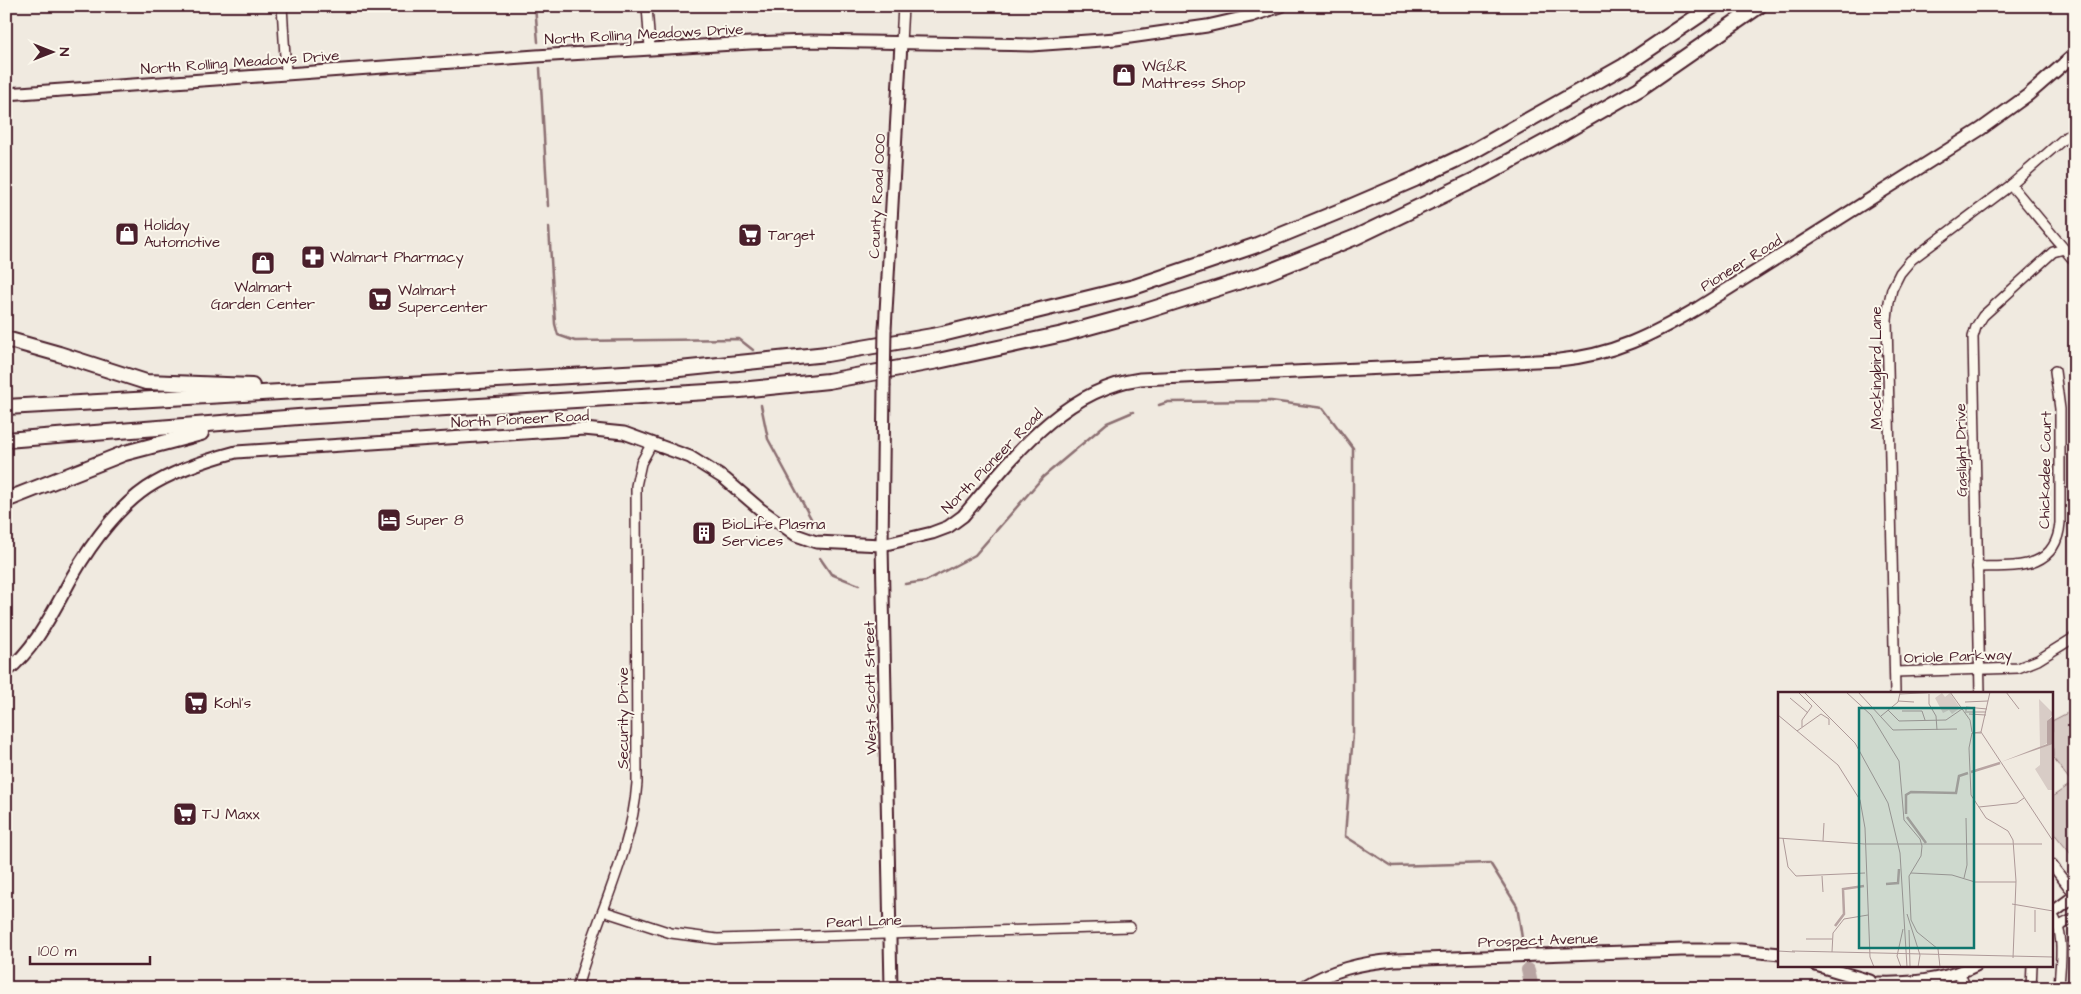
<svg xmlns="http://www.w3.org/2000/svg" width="2081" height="994" font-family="'Architects Daughter',sans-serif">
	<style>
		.green { fill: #d8ccc6; stroke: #917678 }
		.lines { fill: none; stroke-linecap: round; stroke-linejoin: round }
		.stream { stroke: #8c6f72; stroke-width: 2.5 }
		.river { stroke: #b8a4a2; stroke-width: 14 }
		.minor-casing { stroke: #4a1f2b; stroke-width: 12 }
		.major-casing { stroke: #4a1f2b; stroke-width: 15 }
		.highway-casing { stroke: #4a1f2b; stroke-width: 18 }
		.minor { stroke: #fbf7ec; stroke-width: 9 }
		.major { stroke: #fbf7ec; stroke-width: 11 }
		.highway { stroke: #fbf7ec; stroke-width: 14 }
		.major-bridge-casing { stroke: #4a1f2b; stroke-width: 15; stroke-linecap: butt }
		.major-bridge { stroke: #fbf7ec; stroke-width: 11 }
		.labels { text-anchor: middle; stroke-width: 4; stroke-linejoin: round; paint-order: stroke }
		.street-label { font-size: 15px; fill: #4a1f2b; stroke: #fbf7ec }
		.poi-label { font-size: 15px; fill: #4a1f2b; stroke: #fbf7ec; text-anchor: start }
		.inset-river { fill: none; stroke: #b8a4a2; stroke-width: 2.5 }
		.inset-road { fill: none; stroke: #ae9998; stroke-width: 1 }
		.view { fill: #0f766e; fill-opacity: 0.15; stroke: #0f766e; stroke-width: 2.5 }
		.inset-edge { fill: none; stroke: #4a1f2b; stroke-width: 2.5 }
	</style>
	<rect width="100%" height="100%" fill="#f0eae0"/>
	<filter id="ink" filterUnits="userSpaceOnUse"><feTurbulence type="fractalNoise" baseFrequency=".02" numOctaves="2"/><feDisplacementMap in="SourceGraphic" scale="10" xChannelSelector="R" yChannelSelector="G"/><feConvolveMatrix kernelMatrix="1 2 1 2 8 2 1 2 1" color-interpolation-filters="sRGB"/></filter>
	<g filter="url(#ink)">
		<path class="green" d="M2075,709V859L2052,831V797L2072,783L2053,758L2052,721Z"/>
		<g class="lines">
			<g class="stream">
				<path d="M535,6L538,42"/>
				<path d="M540,68L548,206"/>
				<path d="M549,227L555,324L558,335L575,341L739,339L753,350"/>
				<path d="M761,405L768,439L814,524"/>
				<path d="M1159,405L1168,402L1271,401L1323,408L1353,448V734L1345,836L1392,866L1490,863L1517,906L1524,951"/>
				<path d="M820,558L831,574L859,585"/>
				<path d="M905,584L926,581L975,555L1043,477L1107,423L1133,412"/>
				<path d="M1526,959L1528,970"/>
			</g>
			<path class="river" d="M1528,970L1532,988"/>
			<g class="minor-casing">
				<g id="minor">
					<path d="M282,6L286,73"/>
					<path d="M647,6L650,48"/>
					<path d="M901,43L903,6"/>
					<path d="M2011,185L2075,262"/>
					<path d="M1977,567C2013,566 2056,572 2060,523V409L2055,371"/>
					<path d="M1895,672L2018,668L2038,660L2075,637"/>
					<path d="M1895,693L1887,320L1889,302L1892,289L1900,273L1911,260L2011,185L2075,129"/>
					<path d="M1980,693L1973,337L1976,327L1983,316L2053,252L2064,249"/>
					<path d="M2052,865L2075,895"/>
					<path d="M603,911L671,933L717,939L1130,927"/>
					<path d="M2052,914C2066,935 2060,963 2059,988"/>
					<path d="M2059,926L2075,918"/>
					<path d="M1959,972L1966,988"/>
					<path d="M577,988C595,919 632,854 637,783L636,486L641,463L652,443"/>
					<path d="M2031,988L2032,965"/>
				</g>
			</g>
			<g class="major-casing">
				<g id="major">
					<path d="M6,94L536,56L750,43L810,41L1031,45L1116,39L1207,26L1251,16L1281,6"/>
					<path d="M885,330L901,43"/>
					<path d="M884,387L882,545L891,988"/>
					<path d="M6,672C33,650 48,621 64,592C83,555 113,511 147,488C173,471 206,460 236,452L584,429L624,433L690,457L725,479L760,509L796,535L816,542L882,545L932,533L948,527L963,516C1011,460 1061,390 1140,379L1559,360C1613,355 1652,335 1698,308L1981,129L2028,95L2075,54"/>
					<path d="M2052,913L2075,896"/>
					<path d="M1816,965L1870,981"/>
					<path d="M1879,983C1912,984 1946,980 1976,965"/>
					<path d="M1302,988C1331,970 1360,963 1395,960L1681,950H1740L1780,954"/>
				</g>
			</g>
			<g class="highway-casing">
				<g id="highway">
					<path d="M6,339L59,354L146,382L252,386"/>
					<path d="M6,407L660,371L827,354L938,335L1134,287L1257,245L1345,209L1415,179L1470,153L1624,66L1713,6"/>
					<path d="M6,440L298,417L740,390L828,381L938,361L1063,334L1140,313L1266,273L1356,237L1481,177L1564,132L1639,89L1759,6"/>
					<path d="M6,500L125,453L201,433"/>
				</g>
			</g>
			<use href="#minor" class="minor"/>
			<use href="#major" class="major"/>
			<use href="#highway" class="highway"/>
			<g class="major-bridge-casing">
				<path id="major-bridge" d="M884,387L885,330"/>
			</g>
			<use href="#major-bridge" class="major-bridge"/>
		</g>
	</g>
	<defs>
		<g id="shop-square" transform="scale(1.25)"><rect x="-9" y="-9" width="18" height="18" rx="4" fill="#4a1f2b" stroke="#fbf7ec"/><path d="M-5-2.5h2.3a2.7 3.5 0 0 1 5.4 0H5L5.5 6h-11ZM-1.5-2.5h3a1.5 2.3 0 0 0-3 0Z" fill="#fff"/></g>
		<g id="supermarket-square" transform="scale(1.25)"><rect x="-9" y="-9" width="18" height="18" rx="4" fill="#4a1f2b" stroke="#fbf7ec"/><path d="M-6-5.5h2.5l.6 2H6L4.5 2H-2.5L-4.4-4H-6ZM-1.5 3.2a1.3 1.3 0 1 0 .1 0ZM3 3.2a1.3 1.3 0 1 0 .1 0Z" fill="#fff"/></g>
		<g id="pharmacy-square" transform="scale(1.25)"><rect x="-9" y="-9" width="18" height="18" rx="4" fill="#4a1f2b" stroke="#fbf7ec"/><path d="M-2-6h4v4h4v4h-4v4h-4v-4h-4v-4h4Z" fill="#fff"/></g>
		<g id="hotel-square" transform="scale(1.25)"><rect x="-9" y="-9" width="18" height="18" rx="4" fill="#4a1f2b" stroke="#fbf7ec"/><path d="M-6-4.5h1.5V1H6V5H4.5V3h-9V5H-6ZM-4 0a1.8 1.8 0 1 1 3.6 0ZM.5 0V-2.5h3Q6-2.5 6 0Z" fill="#fff"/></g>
		<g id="building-square" transform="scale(1.25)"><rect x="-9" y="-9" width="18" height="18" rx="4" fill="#4a1f2b" stroke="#fbf7ec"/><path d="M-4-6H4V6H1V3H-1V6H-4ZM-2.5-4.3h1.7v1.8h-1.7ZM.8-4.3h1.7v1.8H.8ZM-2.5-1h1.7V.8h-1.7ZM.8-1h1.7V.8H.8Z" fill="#fff"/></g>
	</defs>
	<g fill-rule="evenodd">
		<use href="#shop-square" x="1124" y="75"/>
		<use href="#shop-square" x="127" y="234"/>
		<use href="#supermarket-square" x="750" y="235"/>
		<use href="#pharmacy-square" x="313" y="257"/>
		<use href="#shop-square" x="263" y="263"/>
		<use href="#supermarket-square" x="380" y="299"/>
		<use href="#hotel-square" x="389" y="520"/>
		<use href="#building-square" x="704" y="533"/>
		<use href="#supermarket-square" x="196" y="703"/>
		<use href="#supermarket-square" x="185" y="814"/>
	</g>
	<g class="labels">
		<g class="street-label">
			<text transform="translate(644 34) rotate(-3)" y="5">North Rolling Meadows Drive</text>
			<text transform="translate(240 62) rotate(-4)" y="5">North Rolling Meadows Drive</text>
			<text transform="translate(877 196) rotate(-87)" y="5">County Road OOO</text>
			<text transform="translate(1741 263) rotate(-32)" y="5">Pioneer Road</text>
			<text transform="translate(1876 368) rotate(-90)" y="5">Mockingbird Lane</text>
			<text transform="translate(520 419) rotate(-3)" y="5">North Pioneer Road</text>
			<text transform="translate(1961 450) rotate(-91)" y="5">Gaslight Drive</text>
			<text transform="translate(992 461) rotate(-46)" y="5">North Pioneer Road</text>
			<text transform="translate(2045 470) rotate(-89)" y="5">Chickadee Court</text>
			<text transform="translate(1958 656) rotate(-2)" y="5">Oriole Parkway</text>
			<text transform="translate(870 688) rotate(-91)" y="5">West Scott Street</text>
			<text transform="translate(623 718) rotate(-90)" y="5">Security Drive</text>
			<text transform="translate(864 921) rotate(-2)" y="5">Pearl Lane</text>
			<text transform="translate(1538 940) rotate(-2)" y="5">Prospect Avenue</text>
		</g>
		<g class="poi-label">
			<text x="1142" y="71">WG&amp;R<tspan x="1142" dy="17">Mattress Shop</tspan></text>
			<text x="144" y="230">Holiday<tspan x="144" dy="17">Automotive</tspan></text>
			<text x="768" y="240">Target</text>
			<text x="330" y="262">Walmart Pharmacy</text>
			<text x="263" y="292" text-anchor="middle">Walmart<tspan x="263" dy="17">Garden Center</tspan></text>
			<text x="398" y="295">Walmart<tspan x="398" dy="17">Supercenter</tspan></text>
			<text x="406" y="525">Super 8</text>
			<text x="722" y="529">BioLife Plasma<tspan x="722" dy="17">Services</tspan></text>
			<text x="214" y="708">Kohl's</text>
			<text x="202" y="819">TJ Maxx</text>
		</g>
	</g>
	<g transform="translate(1778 692)">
		<rect width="275" height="275" fill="#f0eae0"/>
		<path d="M164,1L167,5L172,1L182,16L174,22L171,18L165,21L157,6ZM261,7L275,21L269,31L271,50L262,55ZM275,52V98H270L257,77L262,73V56Z" fill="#d8ccc6"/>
		<path d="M275,24V52L223,70L269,52V29Z" fill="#b8a4a2"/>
		<path class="inset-river" d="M193,80L222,71M128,122V103L133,100L178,101L181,84L190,81M129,125L148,151M108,192L120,191L121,177M57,234L66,222L65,197L86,194"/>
		<path class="inset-road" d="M20,0L34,14L24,28V35M26,0L77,51L110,111L122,161L129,275M68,0L93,23L121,69L126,128L142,147L144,154L143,164L131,184L133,228L139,240L160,257L162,275M80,0L115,38L179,37M172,0L192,28L194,40M228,0L241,17M122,2L164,0M151,2V12L158,24L159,38M12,6L30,21M120,9L136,10M187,10L210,9M110,18L121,29L168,28L184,17M124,19H144L147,28M188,19V15L209,17M187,20H208M191,22L208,23M0,23L60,73L82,108L87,136L92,265L96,275M103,24L120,10L122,1M19,39L43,22L51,27V33M203,40L275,149M203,40L212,0M194,41L191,56L193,103L208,126L230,139L235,148L238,189L235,266M203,41H194L203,40M201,115L239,111L246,106M0,146L86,152M5,146L10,175L18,184L87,181M45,149L46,131M86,152H264M133,181L174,183L197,190H238M44,184L45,200M186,186L189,173L188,126M234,212L275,219M257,218V240M129,222L142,263L140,275M131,238L132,274M28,247H54M0,259L17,260M14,259L275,265M54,260L55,241L66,227L90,223M123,275L119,264L125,237"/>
		<path class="view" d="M81,16H196V256H81Z"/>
		<rect width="275" height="275" class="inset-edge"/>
	</g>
	<rect width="2081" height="994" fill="none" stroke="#fbf7ec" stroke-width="25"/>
	<rect x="12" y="12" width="2056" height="969" fill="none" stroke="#4a1f2b" stroke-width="2" filter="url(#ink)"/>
	<g transform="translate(52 52) rotate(90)" stroke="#fbf7ec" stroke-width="4" paint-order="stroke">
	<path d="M0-4L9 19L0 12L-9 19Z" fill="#4a1f2b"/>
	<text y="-8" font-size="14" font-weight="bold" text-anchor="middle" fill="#4a1f2b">N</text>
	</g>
	<path d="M30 956v8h120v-8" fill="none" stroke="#4a1f2b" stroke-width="2.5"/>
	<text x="38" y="956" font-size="15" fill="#4a1f2b" stroke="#fbf7ec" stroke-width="4" paint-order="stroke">100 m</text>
</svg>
